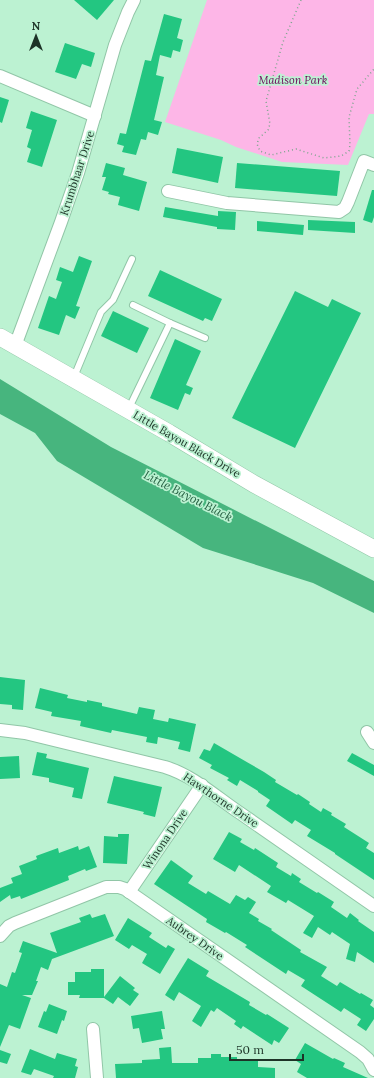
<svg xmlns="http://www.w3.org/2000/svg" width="374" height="1078" font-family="Lora,serif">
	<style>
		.green { fill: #fdb6e7 }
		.water { fill: #47b57e }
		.building { fill: #23c681 }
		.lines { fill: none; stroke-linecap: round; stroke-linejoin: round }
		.service-casing { stroke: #91c6a7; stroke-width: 8 }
		.minor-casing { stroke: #91c6a7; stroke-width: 14 }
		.secondary-casing { stroke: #91c6a7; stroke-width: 18 }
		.path { stroke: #7da68e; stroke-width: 1.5; stroke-dasharray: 1 3; stroke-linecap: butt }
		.service { stroke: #fff; stroke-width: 6 }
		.minor { stroke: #fff; stroke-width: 12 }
		.secondary { stroke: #fff; stroke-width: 17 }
		.labels { text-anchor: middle; stroke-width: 3.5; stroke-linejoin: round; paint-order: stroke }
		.park-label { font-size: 11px; font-style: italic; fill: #6b0457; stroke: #bcf2d2 }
		.street-label { font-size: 11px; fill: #1d3327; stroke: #bcf2d2 }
		.water-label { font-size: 12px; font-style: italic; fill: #276043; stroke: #bcf2d2 }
	</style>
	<rect width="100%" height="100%" fill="#bcf2d2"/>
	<path class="green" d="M207,0H374V114H369L348,165L282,162L236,147L221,140L165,122Z"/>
	<path class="water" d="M0,379L111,447L374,581V613L313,583L203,548L57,461L35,433L0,414Z"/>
	<g class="building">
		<path d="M74,0H114L97,20Z"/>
		<path d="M164,14L182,19L177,38L183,40L180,52L173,50L171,58L160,55L156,75L164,77L154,120L162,122L158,135L148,132L146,140L141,139L136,155L122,152L124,146L117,144L120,133L126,134L145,60L151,61Z"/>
		<path d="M65,43L95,53L91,67L82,64L76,79L55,72Z"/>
		<path d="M0,97L9,100L2,123L0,122Z"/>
		<path d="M31,111L57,120L42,167L27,162L31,149L27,147L32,130L26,128Z"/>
		<path d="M177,148L223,157L218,183L172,173Z"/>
		<path d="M106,163L125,168L123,175L147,182L139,211L118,205L120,197L108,194L109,192L102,190L106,177H102Z"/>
		<path d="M237,163L340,171L337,196L235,188Z"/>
		<path d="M372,190H374V217L372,223L363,220Z"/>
		<path d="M165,207L218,216V211L236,212L235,230L217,229V227L163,217Z"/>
		<path d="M308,220L355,222V233L308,230Z"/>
		<path d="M257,221L304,225L303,235L257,231Z"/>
		<path d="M79,256L92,261L76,306L80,307L75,319L66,315L59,335L38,328L49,296L56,299L62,282L56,280L60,267L73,272Z"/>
		<path d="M160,270L222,299L212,321L205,318L203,321L148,296Z"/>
		<path d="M295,291L328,307L332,299L361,313L295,448L232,418Z"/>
		<path d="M113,311L149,328L137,353L101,336Z"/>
		<path d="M175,339L201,351L186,385L193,388L190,395L185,393L178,410L150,398Z"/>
		<path d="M0,677L25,680L23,710L12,709V705L0,704Z"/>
		<path d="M40,688L68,695L67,698L87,702V700L102,703V706L137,714L139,707L155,710L153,719L168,722L169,718L196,724L190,752L178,749L180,742L158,737L157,744L146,742L147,737L112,730L111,733L80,726L81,721L51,716L52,712L35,708Z"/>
		<path d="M214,743L264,772L276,780L275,782L297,795L298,794L310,802L309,804L321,812L323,808L332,813L331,815L346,824L344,827L369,843L366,848L374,853V880L335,854V853L307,836L311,830L295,820L292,824L266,806L270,800L258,792V791L240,780L237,786L227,780L229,778L210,768L212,765L199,758L204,749L210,751Z"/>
		<path d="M37,752L47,754L46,758L89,768L82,799L72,797L74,788L49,782V778L32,775Z"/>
		<path d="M352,753L374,765V776L347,761Z"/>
		<path d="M19,756L20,778L0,779V757Z"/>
		<path d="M114,776L162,787L155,817L143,814L144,812L107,803Z"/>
		<path d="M229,832L242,839L240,842L254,850L255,848L278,863L276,867L291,876L292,873L301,879L299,882L317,893L318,892L334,902L331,907L347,918L350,913L359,920L358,921L374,932V963L357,952L355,962L346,959L350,944L332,932L330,935L318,927L312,938L303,933L314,916L288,900L286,903L267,892L271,886L239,865L235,872L213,859Z"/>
		<path d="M118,834H129L127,864L103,863L104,836L118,837Z"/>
		<path d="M78,846L79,850L89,846L97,867L86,871L85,869L68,876L69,880L21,899L20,896L11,899L10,895L0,902V888L13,883L11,878L22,874L19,866L37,859L36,856L58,848L59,853Z"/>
		<path d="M171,860L193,876L188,883L206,894L208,891L230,904L236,895L245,900L248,897L256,902L249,913L259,919L258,921L272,929L271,930L301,950L300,952L327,967L321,976L337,986L340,982L360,994L361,993L373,1000L370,1005L374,1008V1019L366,1031L357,1025L361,1019L344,1008L341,1012L301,986L305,980L288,970L286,974L245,947L247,945L226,932L225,933L206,922L207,919L154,884Z"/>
		<path d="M90,914L92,918L105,914L114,936L52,959L48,970L41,967L36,981H38L32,995H22L31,998L20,1029L9,1025L0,1047V984L7,987L12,972L15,973L22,953L19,952L23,941L57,953L50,933L81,922L79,918Z"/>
		<path d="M128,918L152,933L149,937L166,948L168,945L175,949L160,974L142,963L147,954L132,945L129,949L115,940Z"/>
		<path d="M188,958L209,971L206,976L250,1002L249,1005L266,1015L267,1014L289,1028L279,1043L274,1040L272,1045L243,1026L241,1029L234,1024L236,1021L217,1008L214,1012L211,1010L201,1027L192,1021L201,1006L179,992L174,1001L165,995Z"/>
		<path d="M91,969H104V997L120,976L135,988L133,990L139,994L130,1006L118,997L113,1004L104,998H79L80,995H68V982H75V972H91Z"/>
		<path d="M49,1004L67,1011L64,1021L62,1020L57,1034L38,1027L44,1011L46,1012Z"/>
		<path d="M162,1011L165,1029H161L163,1039L142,1043L139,1028L133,1029L131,1016Z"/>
		<path d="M305,1043L333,1059L334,1058L345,1063L343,1067L368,1078H307L297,1072L301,1064L295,1060Z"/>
		<path d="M171,1047L172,1063H198V1058H211V1054H221V1057H237V1060L258,1061V1067L275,1068V1078H116L115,1064L142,1063V1060L160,1059L159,1048Z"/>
		<path d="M30,1049L55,1059L57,1053L77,1059L75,1066L78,1067L75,1078H53L54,1076L34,1069L31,1075L21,1072Z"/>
		<path d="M0,1050L11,1054L7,1064L0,1062Z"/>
	</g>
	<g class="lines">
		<g class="service-casing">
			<g id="service">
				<path d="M133,305L170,323"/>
				<path d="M74,377L101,312L113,300L132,259"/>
				<path d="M129,408L170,323L205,338"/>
			</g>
		</g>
		<g class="minor-casing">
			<g id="minor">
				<path d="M0,76L95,116"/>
				<path d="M168,191L227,203L339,212L345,208L348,202L364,161L374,165"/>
				<path d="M15,346L61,222L78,173L115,45L128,12L134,0"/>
				<path d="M0,730L25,733L165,767C194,776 216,797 240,813C285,844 329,875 374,906"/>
				<path d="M367,732L374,743"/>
				<path d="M129,892L202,785"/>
				<path d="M0,936L9,926L15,923L106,887H119L125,889L360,1052L368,1059L374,1070"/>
				<path d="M93,1029L97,1078"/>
			</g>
		</g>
		<g class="secondary-casing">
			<path id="secondary" d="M0,337L169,433L254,484L374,549"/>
		</g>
		<path class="path" d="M301,0L283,42L266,101L270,124L268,130L259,138L257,144L260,151L271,155L296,149L324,158L341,156L346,153L349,151L350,145L349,117L357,89L374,69"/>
		<use href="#service" class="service"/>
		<use href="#minor" class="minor"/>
		<use href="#secondary" class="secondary"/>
	</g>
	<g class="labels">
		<g class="park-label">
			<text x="293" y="84">Madison Park</text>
		</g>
		<g class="street-label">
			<text transform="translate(77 173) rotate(-72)" y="4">Krumbhaar Drive</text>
			<text transform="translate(187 444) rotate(30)" y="4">Little Bayou Black Drive</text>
			<text transform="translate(221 800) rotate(34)" y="4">Hawthorne Drive</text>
			<text transform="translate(165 839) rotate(-56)" y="4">Winona Drive</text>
			<text transform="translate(195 938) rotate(35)" y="4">Aubrey Drive</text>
		</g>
		<g class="water-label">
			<text transform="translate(188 496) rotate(27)" y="4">Little Bayou Black</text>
		</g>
	</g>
	<g transform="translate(36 36)" stroke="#bcf2d2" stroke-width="3" paint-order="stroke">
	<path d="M0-3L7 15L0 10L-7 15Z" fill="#1d3327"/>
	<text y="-6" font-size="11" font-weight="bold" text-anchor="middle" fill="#1d3327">N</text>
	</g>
	<path d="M230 1054v6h73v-6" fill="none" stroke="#1d3327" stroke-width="2"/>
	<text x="236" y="1054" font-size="12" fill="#1d3327" stroke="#bcf2d2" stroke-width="3" paint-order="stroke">50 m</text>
</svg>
